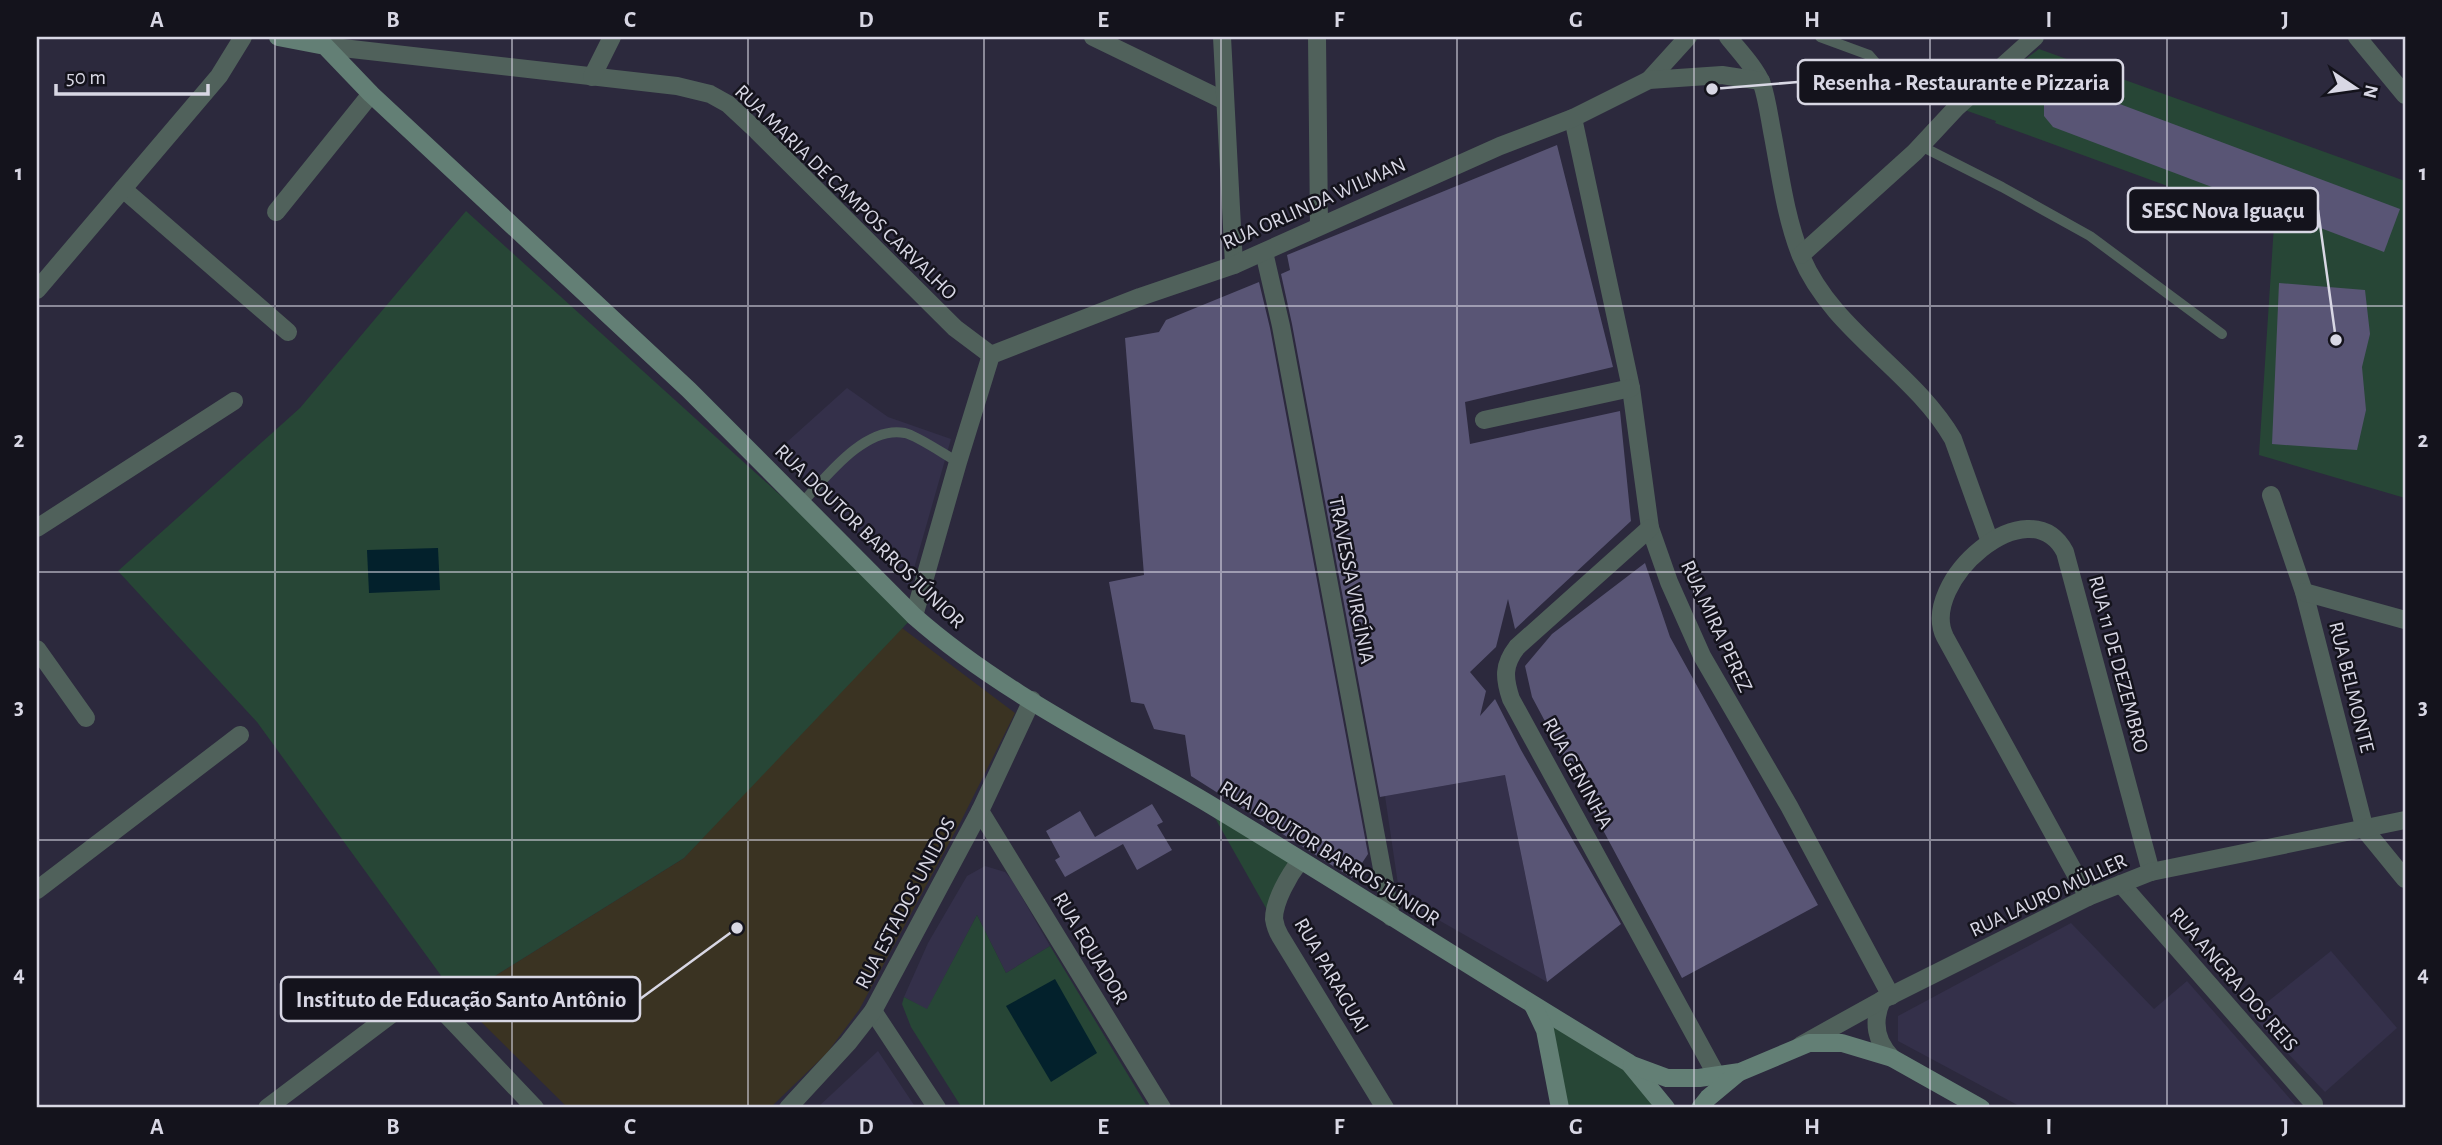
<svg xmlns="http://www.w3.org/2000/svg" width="2442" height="1145" font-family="'Alegreya Sans',sans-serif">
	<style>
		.built { fill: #34304a }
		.education { fill: #3a3322 }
		.green { fill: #274636 }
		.water { fill: #03212c }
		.building { fill: #595575 }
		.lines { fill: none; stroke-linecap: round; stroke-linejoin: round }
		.lane { stroke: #50615b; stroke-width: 10 }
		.street { stroke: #50615b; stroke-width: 18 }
		.secondary { stroke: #637f75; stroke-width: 18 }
		.grid { fill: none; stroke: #d8d7e4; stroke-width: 2; stroke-opacity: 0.55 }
		.labels { text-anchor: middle; stroke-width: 5; stroke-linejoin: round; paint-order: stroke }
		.street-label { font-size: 21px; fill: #d8d7e4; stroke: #14131c }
		.leader { fill: none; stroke: #d8d7e4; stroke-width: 2.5 }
		.callout-dot { fill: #d8d7e4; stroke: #14131c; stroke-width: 2.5 }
		.callout { fill: #14131c; stroke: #d8d7e4; stroke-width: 2.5 }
		.callout-label { font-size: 23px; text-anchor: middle; font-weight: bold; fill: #d8d7e4 }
		.neatline { fill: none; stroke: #d8d7e4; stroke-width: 2.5 }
		.grid-label { font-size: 23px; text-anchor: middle; font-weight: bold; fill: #d8d7e4 }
	</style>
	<rect width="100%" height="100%" fill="#2c293d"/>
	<g class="built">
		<path d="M847,388L888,417L951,439L909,586L777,451Z"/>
		<path d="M1505,775L1547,982L1400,898L1385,796Z"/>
		<path d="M985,866L1005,872L1012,880L1050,946L1006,973L977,915L927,1010L904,997L928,943L967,876Z"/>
		<path d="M2071,923L2154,1009L2187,981L2298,1108H2023L1898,1041V1016Z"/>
		<path d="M2331,951L2397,1028L2325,1092L2251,1015Z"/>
		<path d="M878,1051L916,1108H817Z"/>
	</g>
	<path class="education" d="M898,625L1015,713L961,821L859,1010L827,1053L770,1108H568L458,999L684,858Z"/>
	<g class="green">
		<path d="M2039,49L2405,181V498L2259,455L2274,225L1995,123L1996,121L1959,108Z"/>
		<path d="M466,211L914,616L684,858L458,999L257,722L118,571L300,408Z"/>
		<path d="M1206,802L1300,861L1275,924Z"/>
		<path d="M977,915L1006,973L1050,946L1148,1108H962L911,1027L902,1004L904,997L927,1009Z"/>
		<path d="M1552,1022L1632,1074L1656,1108H1568Z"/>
	</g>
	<g class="water">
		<path d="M438,548L440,590L369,593L367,550Z"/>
		<path d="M1055,979L1097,1053L1051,1082L1006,1006Z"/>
	</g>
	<g class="building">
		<path d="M2061,86H2067L2093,94L2400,209L2384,252L2053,127L2044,116V100L2048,94Z"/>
		<path d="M1557,145L1613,367L1465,402L1470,444L1620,411L1631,521L1515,629L1508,599L1496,647L1470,672L1486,691L1480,716L1495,699L1521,750L1621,924L1547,982L1505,775L1380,797L1292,324L1281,274L1290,270L1287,255Z"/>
		<path d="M1259,282L1270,328L1368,854L1352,878L1191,776L1185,735L1154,729L1144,704L1131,702L1109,582L1144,575L1125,338L1159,332L1166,320Z"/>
		<path d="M2279,283L2365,290L2370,334L2362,367L2366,410L2357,450L2272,444Z"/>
		<path d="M1645,563L1670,637L1818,905L1682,978L1532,697L1525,666L1552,634Z"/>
		<path d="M1152,804L1163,822L1157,825L1172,850L1137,870L1123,844L1065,877L1055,860L1060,857L1046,831L1080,811L1095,837Z"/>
	</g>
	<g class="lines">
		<g class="lane">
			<path d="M1820,37L1869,55L1900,91"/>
			<path d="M1921,146L2002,187L2090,236L2222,334"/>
			<path d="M802,503C826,477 865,425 905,433C918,436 945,455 958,462"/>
		</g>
		<g class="street">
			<path d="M1093,37L1225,101"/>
			<path d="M1222,37L1234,265"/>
			<path d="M1317,37L1319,226"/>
			<path d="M1728,37C1739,51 1755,67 1762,84C1767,99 1769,115 1772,131C1780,172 1785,216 1801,256C1832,331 1913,370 1953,439L1990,542"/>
			<path d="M2357,37L2405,95"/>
			<path d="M325,46L677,86L710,94L728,104L757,131L955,328L991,355"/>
			<path d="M592,77L612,37"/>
			<path d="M1649,80L1688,37"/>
			<path d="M1573,118L1631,388L1650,528L1669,582L1702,656L1789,806L1891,996"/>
			<path d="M123,189L288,332"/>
			<path d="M276,212L371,94"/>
			<path d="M1264,252L1281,326L1391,917"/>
			<path d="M1801,255L1915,152L1956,108L2035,37"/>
			<path d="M37,290L219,76L243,37"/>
			<path d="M1484,420L1631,388"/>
			<path d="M2271,495L2304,592L2365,830L2405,879"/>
			<path d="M37,528L234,401"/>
			<path d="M1650,528L1517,647C1503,665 1504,678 1511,699L1717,1076"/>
			<path d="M2304,592L2405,620"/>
			<path d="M914,616L958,462L991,355L1140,297L1234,265L1500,146L1573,118L1649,80L1722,75L1761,81"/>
			<path d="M37,649L86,718"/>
			<path d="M980,811L1162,1108"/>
			<path d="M1300,861C1289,875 1274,901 1274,919C1275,925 1277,931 1280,936L1385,1108"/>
			<path d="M2121,884L2314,1104"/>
			<path d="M37,890L240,735"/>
			<path d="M2088,897L1945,637C1918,583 2029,484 2065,552L2151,872"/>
			<path d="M1882,1000C1872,1022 1876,1042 1892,1058"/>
			<path d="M873,1011L937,1108"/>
			<path d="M1801,1045L1882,1000L2088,897L2151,872L2405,820"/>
			<path d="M267,1108L393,1013L409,1003L424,1000L443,1011L535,1108"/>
			<path d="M788,1108L848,1043L873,1011L980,811L1032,700"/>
		</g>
		<g class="secondary">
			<path d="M278,37L325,46L371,94L689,390L914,616C1000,692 1106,743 1204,801C1347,887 1486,977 1629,1063L1666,1108"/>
			<path d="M1534,1007L1545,1030L1560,1108"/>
			<path d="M1632,1065L1667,1078H1699L1740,1072L1809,1043H1842L1892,1058L1981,1108"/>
			<path d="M1700,1108L1708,1098L1738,1073"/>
		</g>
	</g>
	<path class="grid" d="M275,37V1108M512,37V1108M748,37V1108M984,37V1108M1221,37V1108M1457,37V1108M1694,37V1108M1930,37V1108M2167,37V1108M37,306H2405M37,572H2405M37,840H2405"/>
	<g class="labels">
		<g class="street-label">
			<text transform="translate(846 192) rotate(44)" y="7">RUA MARIA DE CAMPOS CARVALHO</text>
			<text transform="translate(1314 203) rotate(-24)" y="7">RUA ORLINDA WILMAN</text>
			<text transform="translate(870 536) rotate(44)" y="7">RUA DOUTOR BARROS JÚNIOR</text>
			<text transform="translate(1352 580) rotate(79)" y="7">TRAVESSA VIRGÍNIA</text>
			<text transform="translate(1717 626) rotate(65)" y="7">RUA MIRA PEREZ</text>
			<text transform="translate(2119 664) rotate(75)" y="7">RUA 11 DE DEZEMBRO</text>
			<text transform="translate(2352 687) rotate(76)" y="7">RUA BELMONTE</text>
			<text transform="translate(1578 773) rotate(61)" y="7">RUA GENINHA</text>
			<text transform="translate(1330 853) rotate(32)" y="7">RUA DOUTOR BARROS JÚNIOR</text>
			<text transform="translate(2048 895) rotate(-25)" y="7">RUA LAURO MÜLLER</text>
			<text transform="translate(905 903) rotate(-62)" y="7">RUA ESTADOS UNIDOS</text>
			<text transform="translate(1091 948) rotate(59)" y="7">RUA EQUADOR</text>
			<text transform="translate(1332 975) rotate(60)" y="7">RUA PARAGUAI</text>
			<text transform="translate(2234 979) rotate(49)" y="7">RUA ANGRA DOS REIS</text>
		</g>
	</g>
	<path class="leader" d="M1712 89L1798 82M2336 340L2318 210M737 928L640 999"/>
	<g class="callout-dot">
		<circle cx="1712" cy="89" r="7"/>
		<circle cx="2336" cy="340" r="7"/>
		<circle cx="737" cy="928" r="7"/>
	</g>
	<g class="callout">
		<rect x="1798" y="60" width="325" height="44" rx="7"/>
		<rect x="2128" y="188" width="190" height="44" rx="7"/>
		<rect x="281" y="977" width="359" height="44" rx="7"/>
	</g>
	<g class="callout-label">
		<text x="1961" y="90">Resenha - Restaurante e Pizzaria</text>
		<text x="2223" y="218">SESC Nova Iguaçu</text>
		<text x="461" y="1007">Instituto de Educação Santo Antônio</text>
	</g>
	<rect width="2442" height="1145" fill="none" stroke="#14131c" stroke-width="77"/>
	<g transform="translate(2355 88) rotate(103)" stroke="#14131c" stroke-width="5" paint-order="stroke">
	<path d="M0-5L12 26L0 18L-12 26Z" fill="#d8d7e4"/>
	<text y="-10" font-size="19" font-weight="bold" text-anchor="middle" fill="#d8d7e4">N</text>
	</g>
	<path d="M56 84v10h152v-10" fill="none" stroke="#d8d7e4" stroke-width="3.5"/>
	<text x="66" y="84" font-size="21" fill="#d8d7e4" stroke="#14131c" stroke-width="5" paint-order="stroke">50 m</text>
	<rect x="38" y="38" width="2366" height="1068" class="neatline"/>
	<g class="grid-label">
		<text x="157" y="27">A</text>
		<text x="393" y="27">B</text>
		<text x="630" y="27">C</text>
		<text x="866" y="27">D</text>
		<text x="1103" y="27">E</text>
		<text x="1339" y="27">F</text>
		<text x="1576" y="27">G</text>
		<text x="1812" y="27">H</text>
		<text x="2049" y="27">I</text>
		<text x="2285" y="27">J</text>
		<text x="19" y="180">1</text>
		<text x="2423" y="180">1</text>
		<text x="19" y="447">2</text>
		<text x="2423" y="447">2</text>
		<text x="19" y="714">3</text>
		<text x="2423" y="714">3</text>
		<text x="19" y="981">4</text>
		<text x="2423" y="981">4</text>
		<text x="157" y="1134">A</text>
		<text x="393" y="1134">B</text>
		<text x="630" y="1134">C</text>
		<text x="866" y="1134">D</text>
		<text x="1103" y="1134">E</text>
		<text x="1339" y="1134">F</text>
		<text x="1576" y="1134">G</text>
		<text x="1812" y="1134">H</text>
		<text x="2049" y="1134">I</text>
		<text x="2285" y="1134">J</text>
	</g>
</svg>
